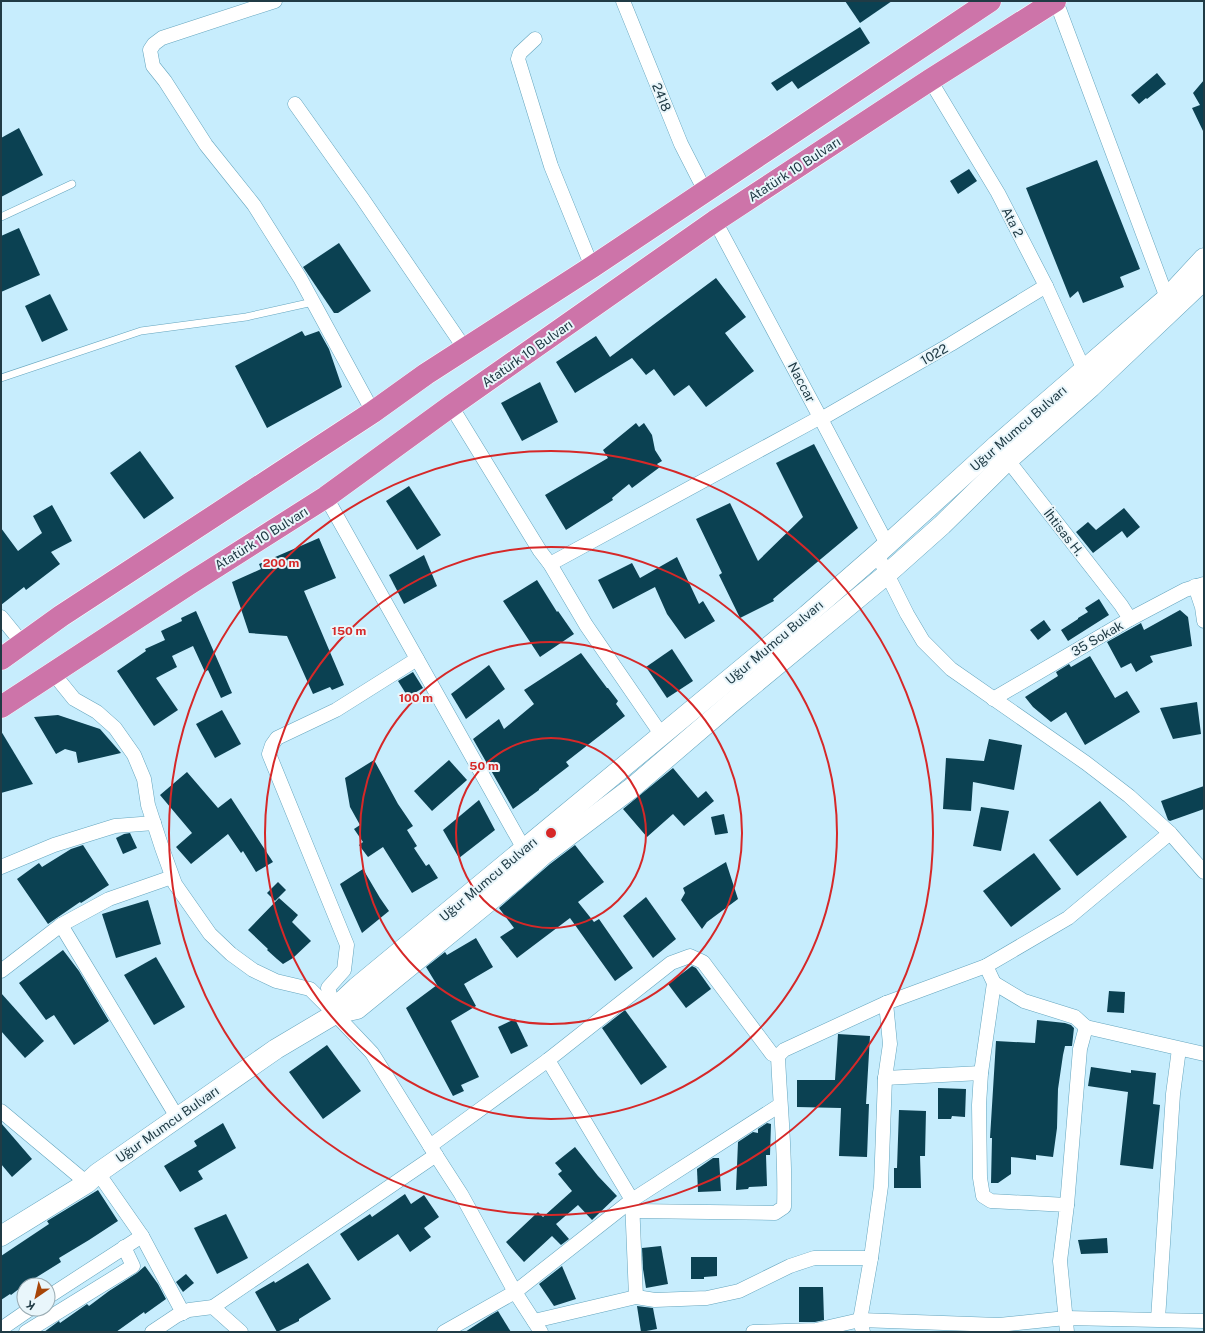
<svg xmlns="http://www.w3.org/2000/svg" width="1205" height="1333" font-family="'Public Sans',sans-serif">
	<style>
		.building { fill: #0b4152 }
		.lines { fill: none; stroke-linecap: round; stroke-linejoin: round }
		.lane-casing { stroke: #64a5be; stroke-width: 8 }
		.street-casing { stroke: #64a5be; stroke-width: 15 }
		.secondary-casing { stroke: #64a5be; stroke-width: 21 }
		.highway-casing { stroke: #fff; stroke-width: 23 }
		.lane { stroke: #fff; stroke-width: 7 }
		.street { stroke: #fff; stroke-width: 14 }
		.secondary { stroke: #fff; stroke-width: 20 }
		.highway { stroke: #cd74a9; stroke-width: 22 }
		.ring { fill: none; stroke: #d62828; stroke-width: 2 }
		.labels { text-anchor: middle; stroke-width: 4; stroke-linejoin: round; paint-order: stroke }
		.street-label { font-size: 13px; fill: #203b45; stroke: #e9f6fb }
		.centre { fill: #d62828; stroke: #e9f6fb; stroke-width: 2 }
		.ring-label { font-size: 12px; text-anchor: middle; font-weight: bold; fill: #d62828; stroke: #e9f6fb; stroke-width: 4; stroke-linejoin: round; paint-order: stroke }
	</style>
	<rect width="100%" height="100%" fill="#c7edfd"/>
	<g class="building">
		<path d="M845,1H892L860,23Z"/>
		<path d="M860,27L870,43L798,89L792,81L777,91L771,83Z"/>
		<path d="M1157,73L1166,84L1147,99L1146,98L1139,104L1131,95Z"/>
		<path d="M1204,80V133L1192,108L1200,105L1193,93Z"/>
		<path d="M19,128L43,175L1,197V138Z"/>
		<path d="M1097,160L1140,269L1120,277L1124,287L1083,303L1078,291L1070,298L1026,188Z"/>
		<path d="M969,169L977,181L958,194L950,181Z"/>
		<path d="M19,228L40,275L1,292V236Z"/>
		<path d="M339,243L371,291L338,313H334L303,267Z"/>
		<path d="M716,278L746,317L725,333L754,371L706,407L689,385L674,396L654,369L646,375L632,358L575,393L556,362L596,336L610,357Z"/>
		<path d="M50,294L68,330L42,342L25,306Z"/>
		<path d="M302,331L305,336L319,331L329,349L342,387L267,428L235,366Z"/>
		<path d="M540,382L558,422L522,441L501,403Z"/>
		<path d="M636,423L639,427L644,423L652,435L655,450L662,461L657,464L660,467L632,488L629,484L612,498L613,500L566,530L545,495L608,458L603,450Z"/>
		<path d="M814,444L858,528L773,599L774,601L740,618L719,575L722,573L696,519L730,503L758,561L803,517L776,463Z"/>
		<path d="M140,451L174,498L144,519L110,473Z"/>
		<path d="M409,486L441,535L417,550L386,501Z"/>
		<path d="M52,505L72,541L51,552L60,564L26,590L24,587L1,605V528L18,551L42,533L33,516Z"/>
		<path d="M1124,508L1140,527L1127,538L1122,531L1093,553L1076,532L1088,522L1096,530Z"/>
		<path d="M319,538L336,578L304,591L344,685L332,690L330,687L313,694L287,636L249,633L232,582L261,569L259,564Z"/>
		<path d="M424,555L437,586L404,604L389,575Z"/>
		<path d="M677,557L699,604L703,601L715,621L685,639L667,614L655,587L613,609L598,580L632,563L640,578Z"/>
		<path d="M537,580L557,612L558,611L574,634L540,657L503,601Z"/>
		<path d="M1099,599L1109,615L1068,641L1061,630L1078,619V618L1088,612L1085,608Z"/>
		<path d="M1180,610L1188,617L1192,646L1150,656L1153,662L1136,672L1131,663L1121,668L1107,642L1141,623L1144,630Z"/>
		<path d="M196,611L232,693L221,698L208,670L205,672L193,646L172,656L177,667L156,678L178,710L154,726L117,671L146,651L145,649L165,640L161,631L182,621L181,618Z"/>
		<path d="M1044,620L1051,630L1038,640L1030,630Z"/>
		<path d="M672,649L693,681L667,698L646,667Z"/>
		<path d="M581,653L607,688H608L618,701L616,704L625,716L566,762L569,766L539,789V790L513,809L473,739L499,719L504,729L534,704L524,690Z"/>
		<path d="M1090,656L1115,698L1127,691L1140,712L1085,745L1066,712L1051,722L1033,707L1025,697L1058,676L1056,672L1069,664L1071,667Z"/>
		<path d="M489,665L505,689L466,719L451,694Z"/>
		<path d="M413,672L423,688L408,697L398,681Z"/>
		<path d="M1197,702L1201,734L1173,739L1160,708Z"/>
		<path d="M222,710L241,744L215,758L196,724Z"/>
		<path d="M58,715L100,729L121,753L78,763L76,752L65,749L56,754L34,717Z"/>
		<path d="M1,731L33,784L1,793Z"/>
		<path d="M989,739L1022,745L1014,790L973,782L971,811L943,809L946,758L984,761Z"/>
		<path d="M374,760L398,804L413,826L407,830L417,846L414,848L426,866L429,864L438,878L412,893L383,847L368,857L359,845L363,842L354,829L360,825L350,807L345,778Z"/>
		<path d="M449,760L467,780L432,811L414,791Z"/>
		<path d="M673,768L698,798L706,791L714,801L684,826L673,814L647,837L623,809Z"/>
		<path d="M187,772L218,808L231,798L273,862L256,872L243,851L241,853L228,834L191,864L176,847L192,833L160,795Z"/>
		<path d="M1204,786V809L1170,821L1168,820L1161,801Z"/>
		<path d="M479,800L495,830L459,858L443,830Z"/>
		<path d="M1100,801L1127,837L1077,876L1049,840Z"/>
		<path d="M981,807L1009,811L1001,851L973,846Z"/>
		<path d="M724,814L728,833L715,835L711,817Z"/>
		<path d="M130,833L137,848L123,854L116,838L124,834Z"/>
		<path d="M83,845L109,885L81,903L80,902L48,924L17,879L39,863L42,867L71,849Z"/>
		<path d="M575,845L604,882L578,902L594,922L599,919L633,968L615,981L570,918L517,958L500,937L514,928L499,908L550,864Z"/>
		<path d="M1034,853L1061,889L1011,927L983,891Z"/>
		<path d="M726,862L738,899L707,922L702,929L681,900L685,893L683,888Z"/>
		<path d="M363,869L380,898L389,911L362,933L340,884Z"/>
		<path d="M278,882L286,890L275,901L267,893Z"/>
		<path d="M646,897L676,939L653,958L623,916Z"/>
		<path d="M279,898L298,915L292,922L311,941L293,958L283,964L277,959L267,950L268,949L248,930Z"/>
		<path d="M148,900L161,944L116,958L102,914Z"/>
		<path d="M476,938L493,967L464,984L476,1006L451,1021L479,1077L461,1085L464,1091L453,1096L406,1008L437,985L426,967L445,952L447,955Z"/>
		<path d="M63,950L79,971L109,1021L74,1045L54,1015L46,1020L19,983Z"/>
		<path d="M156,957L185,1007L154,1025L124,975Z"/>
		<path d="M692,966L696,968L711,989L686,1008L668,984Z"/>
		<path d="M1109,991L1125,992L1124,1013L1107,1012Z"/>
		<path d="M1,993L44,1041L25,1058L1,1031Z"/>
		<path d="M625,1010L667,1067L641,1085L602,1028Z"/>
		<path d="M515,1019L528,1046L511,1054L498,1027Z"/>
		<path d="M1037,1020L1065,1023L1071,1025L1074,1028L1072,1046H1065L1063,1055L1058,1089L1057,1128L1053,1157L1036,1155V1160L1011,1157V1174L998,1183H991L992,1138H990L996,1041L1035,1043Z"/>
		<path d="M838,1034L870,1036L866,1104H869L867,1157L839,1156L841,1108L797,1107V1080H835Z"/>
		<path d="M327,1045L361,1091L323,1119L289,1072Z"/>
		<path d="M1091,1067L1131,1073V1070L1156,1073L1153,1104L1160,1105L1153,1169L1120,1165L1128,1092L1088,1086Z"/>
		<path d="M938,1088L966,1089L965,1117L952,1116L951,1119H938Z"/>
		<path d="M899,1110L926,1111L925,1156H920L921,1188H894V1168H897Z"/>
		<path d="M1,1123L32,1159L12,1177L1,1164Z"/>
		<path d="M223,1123L236,1148L198,1171L203,1179L180,1192L164,1166L197,1146L194,1141Z"/>
		<path d="M767,1123L771,1124L770,1155H766L767,1186L749,1187L748,1189L736,1190L738,1142L753,1132L758,1133V1129Z"/>
		<path d="M575,1147L598,1176L617,1196L592,1220L578,1205L556,1224L569,1239L561,1245L552,1236L524,1262L506,1242L538,1212L543,1217L572,1191L558,1174L562,1171L555,1163Z"/>
		<path d="M713,1158H719L721,1191L698,1192L697,1169Z"/>
		<path d="M98,1190L118,1221L89,1240L59,1258L61,1262L24,1285L11,1295L10,1294L1,1300V1256L49,1224L47,1221Z"/>
		<path d="M405,1194L411,1204L424,1195L439,1217L424,1228L431,1237L410,1252L398,1234L358,1261L340,1234L370,1214L372,1217Z"/>
		<path d="M226,1214L248,1258L217,1274L194,1228Z"/>
		<path d="M1107,1238L1108,1253L1081,1254L1078,1240Z"/>
		<path d="M661,1246L668,1284L646,1288L643,1269L642,1248Z"/>
		<path d="M691,1257H717V1276L704,1277V1279H691Z"/>
		<path d="M308,1263L331,1299L299,1319V1321L277,1332L255,1292L274,1281L275,1283Z"/>
		<path d="M145,1266L158,1284L166,1299L145,1314L144,1312L116,1332H44L59,1321L60,1323L87,1304L89,1306L109,1291L137,1273Z"/>
		<path d="M562,1266L576,1299L554,1306L539,1284Z"/>
		<path d="M186,1274L194,1283L183,1292L176,1282Z"/>
		<path d="M799,1287H823L824,1320L815,1322H799Z"/>
		<path d="M637,1306L653,1308L657,1329L641,1332Z"/>
		<path d="M498,1311L511,1332H465L491,1315Z"/>
	</g>
	<g class="lines">
		<g class="lane-casing">
			<g id="lane">
				<path d="M1,217L72,184"/>
				<path d="M1,378L141,331L246,317L313,302"/>
			</g>
		</g>
		<g class="street-casing">
			<g id="street">
				<path d="M275,1L162,38L154,44L150,50L153,66L165,81L206,145L254,205L300,278L373,412"/>
				<path d="M623,1L681,144L705,191"/>
				<path d="M1056,1L1167,298"/>
				<path d="M535,39L520,53L518,59L551,166L592,267"/>
				<path d="M930,80L998,193L1046,286L1084,370"/>
				<path d="M295,104L362,198L465,349"/>
				<path d="M715,221L821,419L887,544"/>
				<path d="M451,406L540,551L550,564L586,625L661,734"/>
				<path d="M1003,454L1121,605L1130,619"/>
				<path d="M326,497L524,849"/>
				<path d="M877,554L907,614L923,641L951,669L1086,763L1129,796L1170,833L1204,872"/>
				<path d="M550,564L817,419H821L951,344L1046,286"/>
				<path d="M1195,586L1202,607L1204,621"/>
				<path d="M1,617L23,644"/>
				<path d="M53,673L74,699L97,712L115,728L134,755L144,779L148,805L162,848L175,884L210,934L231,954L253,970L276,981L310,989L335,1014L372,1053L430,1146L461,1194L515,1292L541,1332"/>
				<path d="M993,699L1130,619L1185,590L1204,584"/>
				<path d="M1,867L54,845L115,826L154,823"/>
				<path d="M61,925L177,1117"/>
				<path d="M986,966L994,983L981,1073L979,1105L980,1178L983,1196L991,1201L1067,1205L1060,1261L1067,1332"/>
				<path d="M1,971L61,925L109,899L172,877"/>
				<path d="M994,983L1024,1001L1075,1017L1086,1027L1080,1049L1067,1205"/>
				<path d="M335,1011L328,988L344,970L347,945L269,754L272,745L277,738L336,710L417,659"/>
				<path d="M1086,1027L1204,1054"/>
				<path d="M548,1060L632,1200L636,1297"/>
				<path d="M885,1078L981,1073"/>
				<path d="M1,1111L87,1183"/>
				<path d="M430,1146L548,1060L671,963L690,956L703,962L772,1054L778,1056L784,1050L886,1003L986,966L1068,918L1170,833"/>
				<path d="M98,1173L142,1236L183,1313"/>
				<path d="M634,1211L775,1213L784,1207C786,1156 780,1106 778,1056"/>
				<path d="M48,1297L142,1236"/>
				<path d="M213,1307L436,1155"/>
				<path d="M1158,1319L1173,1094L1179,1049"/>
				<path d="M534,1321L636,1297L655,1300L707,1298L739,1291L790,1266L814,1258H871"/>
				<path d="M1,1329L30,1309"/>
				<path d="M26,1332L133,1266L124,1247"/>
				<path d="M152,1332L176,1316L189,1310L213,1307L241,1332"/>
				<path d="M444,1332L515,1292L632,1200L780,1105"/>
				<path d="M753,1332L816,1330L860,1320L999,1325L1066,1318L1204,1321"/>
				<path d="M863,1332L860,1320L871,1258L881,1186L885,1078L890,1044L886,1003"/>
			</g>
		</g>
		<g class="secondary-casing">
			<g id="secondary">
				<path d="M335,1014L340,1003L357,987L807,615L877,554L997,445L1167,298L1204,258"/>
				<path d="M1,1236L87,1183L98,1173L276,1049L335,1014L357,1009L514,881L543,855L633,787L731,703L887,574L942,525L1008,460L1091,387L1204,280"/>
			</g>
		</g>
		<g class="highway-casing">
			<g id="highway">
				<path d="M1,659L61,616L373,412L426,374L592,267L990,1"/>
				<path d="M1,707L189,584L326,497L451,406L715,221L930,80L1055,1"/>
			</g>
		</g>
		<use href="#lane" class="lane"/>
		<use href="#street" class="street"/>
		<use href="#secondary" class="secondary"/>
		<use href="#highway" class="highway"/>
	</g>
	<g class="ring">
		<circle cx="551" cy="833" r="95"/>
		<circle cx="551" cy="833" r="191"/>
		<circle cx="551" cy="833" r="286"/>
		<circle cx="551" cy="833" r="382"/>
	</g>
	<g class="labels">
		<g class="street-label">
			<text transform="translate(662 97) rotate(68)" y="5">2418</text>
			<text transform="translate(794 169) rotate(-33)" y="5">Atatürk 10 Bulvarı</text>
			<text transform="translate(1013 222) rotate(63)" y="5">Ata 2</text>
			<text transform="translate(527 353) rotate(-35)" y="5">Atatürk 10 Bulvarı</text>
			<text transform="translate(934 354) rotate(-30)" y="5">1022</text>
			<text transform="translate(802 382) rotate(62)" y="5">Naccar</text>
			<text transform="translate(1018 428) rotate(-41)" y="5">Uğur Mumcu Bulvarı</text>
			<text transform="translate(1064 532) rotate(52)" y="5">İhtisas H.</text>
			<text transform="translate(261 538) rotate(-32)" y="5">Atatürk 10 Bulvarı</text>
			<text transform="translate(1097 638) rotate(-30)" y="5">35 Sokak</text>
			<text transform="translate(774 642) rotate(-40)" y="5">Uğur Mumcu Bulvarı</text>
			<text transform="translate(488 879) rotate(-40)" y="5">Uğur Mumcu Bulvarı</text>
			<text transform="translate(167 1124) rotate(-35)" y="5">Uğur Mumcu Bulvarı</text>
		</g>
	</g>
	<circle cx="551" cy="833" r="6" class="centre"/>
	<g class="ring-label">
		<text x="281" y="567">200 m</text>
		<text x="349" y="635">150 m</text>
		<text x="416" y="702">100 m</text>
		<text x="484" y="770">50 m</text>
	</g>
	<rect width="1205" height="1333" fill="none" stroke="#203b45" stroke-width="4"/>
	<g transform="translate(36 1297) rotate(214)"><circle r="19" fill="#e9f6fb" stroke="#99abb2"/>
	<path d="M0-3L7 15L0 10L-7 15Z" fill="#a74508"/>
	<text y="-6" font-size="11" font-weight="bold" text-anchor="middle" fill="#203b45">K</text>
	</g>
</svg>
